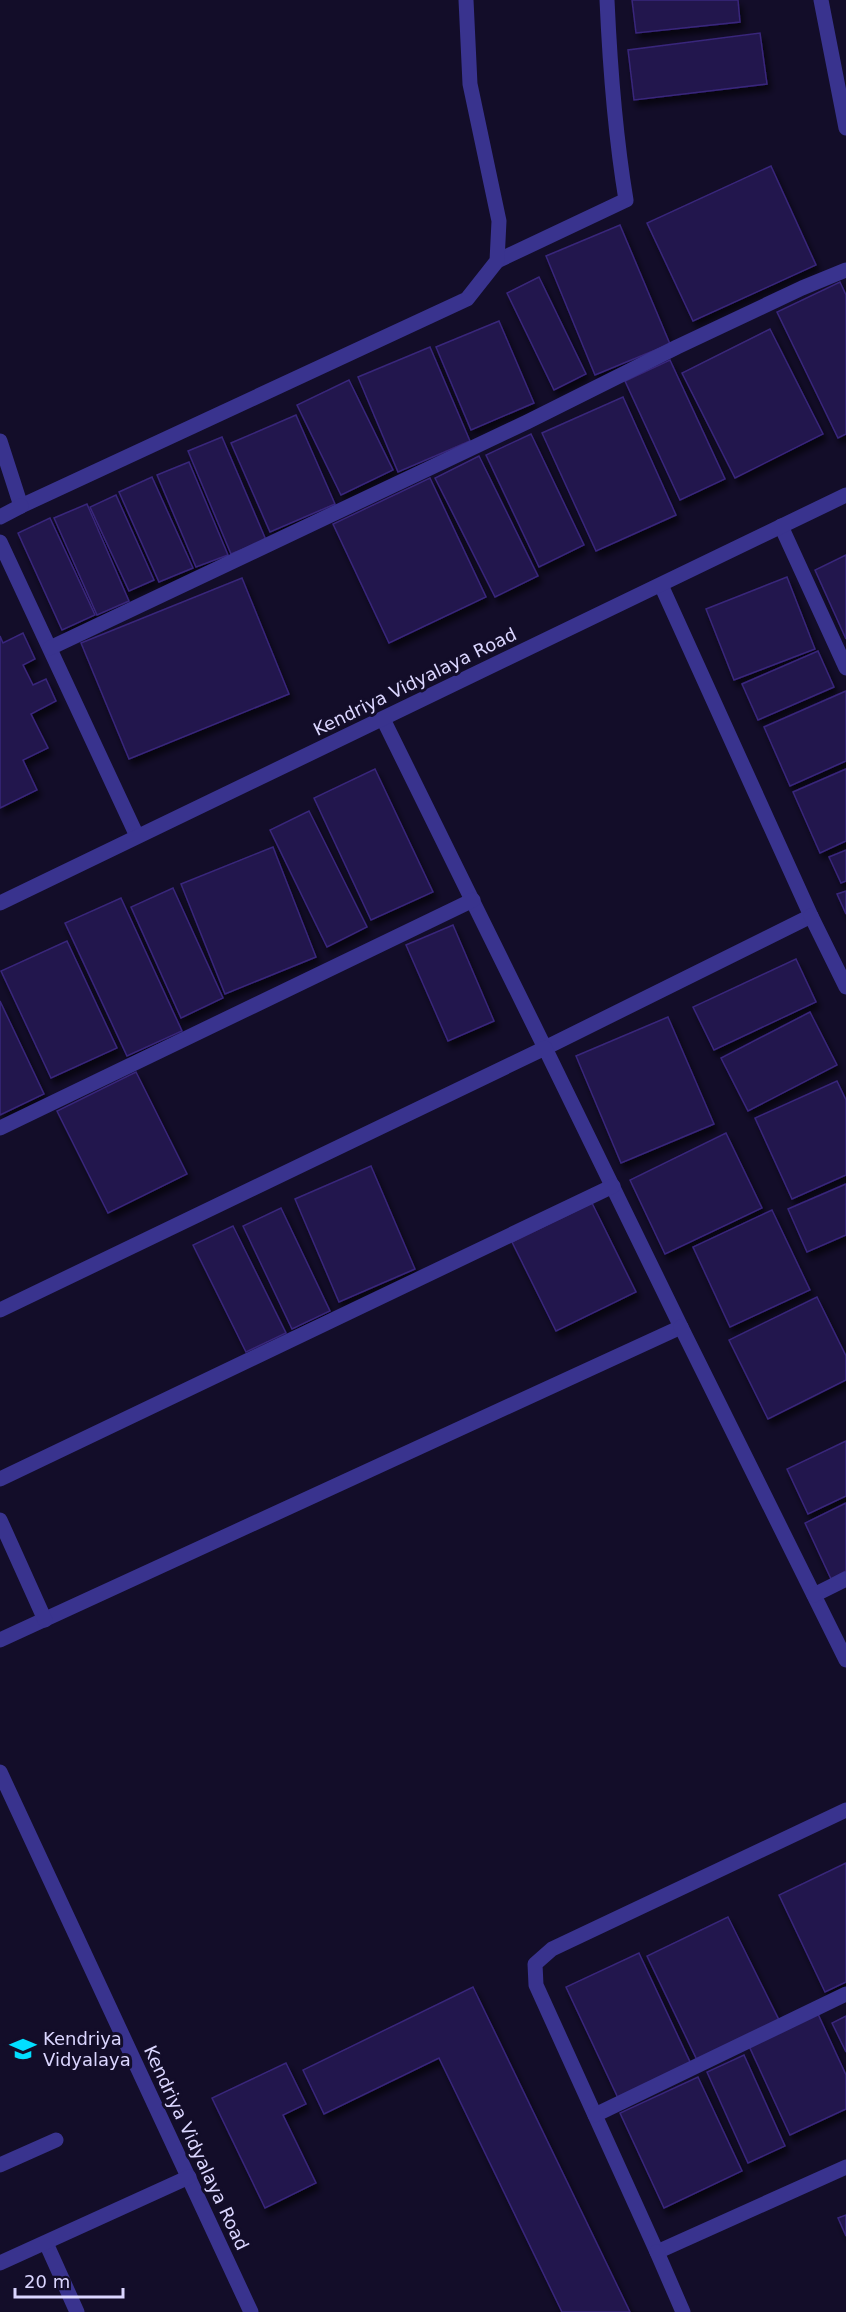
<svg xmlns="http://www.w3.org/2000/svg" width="846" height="2312" font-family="'DejaVu Sans',sans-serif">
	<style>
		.building { fill: #23174d; stroke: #39267b; stroke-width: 1.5; filter: url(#shadow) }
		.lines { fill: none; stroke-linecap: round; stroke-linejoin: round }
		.minor { stroke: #39338e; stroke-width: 15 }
		.labels { text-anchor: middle; stroke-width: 6; stroke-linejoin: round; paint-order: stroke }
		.street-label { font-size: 18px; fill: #dbd6ff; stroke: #130d29 }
		.poi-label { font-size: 18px; fill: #dbd6ff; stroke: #130d29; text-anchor: start }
	</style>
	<defs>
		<filter id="shadow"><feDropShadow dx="3.5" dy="6" stdDeviation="3" flood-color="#0009"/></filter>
	</defs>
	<rect width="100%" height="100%" fill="#130d29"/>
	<g class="building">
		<path d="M632,0H738L740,22L636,33Z"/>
		<path d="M760,33L767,84L634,100L628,50Z"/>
		<path d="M771,166L816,265L693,321L647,223Z"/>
		<path d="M620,225L670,344L595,375L546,256Z"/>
		<path d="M539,277L586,374L554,390L507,293Z"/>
		<path d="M840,282L846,295V434L838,438L777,312Z"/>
		<path d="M499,321L534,403L471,430L436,347Z"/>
		<path d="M770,329L823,434L735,478L682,373Z"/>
		<path d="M430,347L470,441L398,472L358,377Z"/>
		<path d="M670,360L725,479L680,500L625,381Z"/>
		<path d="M349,380L393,470L341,495L297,405Z"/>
		<path d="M623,397L676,515L596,551L542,433Z"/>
		<path d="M296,415L335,504L270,532L231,443Z"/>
		<path d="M531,434L584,545L539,567L486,455Z"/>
		<path d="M222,437L266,540L231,554L188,451Z"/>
		<path d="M479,456L538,576L495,597L435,478Z"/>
		<path d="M189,462L228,555L196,567L157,475Z"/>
		<path d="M152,477L193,568L159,582L119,492Z"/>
		<path d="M430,478L486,597L389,643L333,524Z"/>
		<path d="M116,495L154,580L129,591L90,507Z"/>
		<path d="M87,504L129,601L97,615L54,518Z"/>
		<path d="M50,518L95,615L62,630L18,533Z"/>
		<path d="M846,555V639L815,570Z"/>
		<path d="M787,577L815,649L734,680L706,609Z"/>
		<path d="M242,578L289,694L129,759L81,643Z"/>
		<path d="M23,633L35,659L23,665L33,685L46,679L56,701L31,714L48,748L23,760L37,790L0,808V636L3,643Z"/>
		<path d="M818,651L834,687L758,720L742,684Z"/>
		<path d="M846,691V761L790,786L764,727Z"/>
		<path d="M375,769L433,892L371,920L314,798Z"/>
		<path d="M846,769V841L820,853L793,792Z"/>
		<path d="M309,811L367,927L327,947L270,830Z"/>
		<path d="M273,847L316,957L225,994L181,884Z"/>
		<path d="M846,850V881L841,883L829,857Z"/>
		<path d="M173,888L223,998L181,1018L131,907Z"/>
		<path d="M846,891V914L837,894Z"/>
		<path d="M121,898L182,1031L127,1056L65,923Z"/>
		<path d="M453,925L494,1021L448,1041L406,945Z"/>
		<path d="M67,941L117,1048L51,1078L1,971Z"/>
		<path d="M796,959L816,1002L714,1050L693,1007Z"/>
		<path d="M0,1001L44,1094L0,1115Z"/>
		<path d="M810,1012L837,1065L748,1111L721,1058Z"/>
		<path d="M668,1017L714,1124L621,1163L576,1056Z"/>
		<path d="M136,1072L187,1174L108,1213L57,1111Z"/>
		<path d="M837,1081L846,1100V1175L792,1199L755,1118Z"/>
		<path d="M726,1133L762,1208L665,1254L630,1180Z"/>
		<path d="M371,1166L415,1269L339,1302L295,1199Z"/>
		<path d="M846,1184V1235L807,1252L788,1209Z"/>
		<path d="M592,1203L636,1292L556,1331L512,1242Z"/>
		<path d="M281,1208L330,1311L292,1329L243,1226Z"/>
		<path d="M772,1210L810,1290L730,1327L693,1247Z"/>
		<path d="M233,1226L286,1333L246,1352L193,1245Z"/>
		<path d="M817,1297L846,1356V1380L768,1419L729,1340Z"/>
		<path d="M846,1441V1496L808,1514L787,1469Z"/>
		<path d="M846,1503V1571L831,1579L805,1523Z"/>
		<path d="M846,1863V1982L825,1992L779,1895Z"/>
		<path d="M728,1917L779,2020L697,2060L647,1956Z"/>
		<path d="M639,1953L691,2064L618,2098L566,1987Z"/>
		<path d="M473,1987L630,2312H562L439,2058L324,2114L303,2070Z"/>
		<path d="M818,2014L846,2075V2109L790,2135L749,2046Z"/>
		<path d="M846,2016V2052L832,2023Z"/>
		<path d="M744,2055L785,2146L748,2163L707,2072Z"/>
		<path d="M286,2063L306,2104L283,2115L316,2183L265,2208L212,2098Z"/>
		<path d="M698,2077L742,2171L664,2208L620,2113Z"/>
		<path d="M846,2215V2236L838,2218Z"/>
	</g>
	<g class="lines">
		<g class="minor">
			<path d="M821,0L846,128"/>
			<path d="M497,261L626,200C615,134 610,67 607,0"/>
			<path d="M0,441L21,506L467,299L497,261L499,221L470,84L466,0"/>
			<path d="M0,517L21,506"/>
			<path d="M781,526L846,668"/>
			<path d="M0,542L137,836"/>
			<path d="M50,648L527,422L677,347L802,288L846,270"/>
			<path d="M383,719L545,1048L811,916L661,585"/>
			<path d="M0,903L846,495"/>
			<path d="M811,916L846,987"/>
			<path d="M0,1128L473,900"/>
			<path d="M0,1310L545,1048L681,1327L0,1640"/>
			<path d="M681,1327L846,1660"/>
			<path d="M0,1479L613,1186"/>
			<path d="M0,1520L45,1620"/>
			<path d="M814,1595L846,1579"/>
			<path d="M0,1772L251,2312"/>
			<path d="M846,1810L552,1949L535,1964L536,1985L657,2252L846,2167"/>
			<path d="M595,2115L846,1994"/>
			<path d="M0,2165L56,2140"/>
			<path d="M46,2243L77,2312"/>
			<path d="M657,2252L683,2312"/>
			<path d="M0,2263L189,2177"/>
		</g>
	</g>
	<defs>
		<g id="school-bare" transform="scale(2.07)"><path d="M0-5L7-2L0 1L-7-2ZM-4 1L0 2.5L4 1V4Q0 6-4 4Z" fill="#02dfff" stroke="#130d29" stroke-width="2.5" paint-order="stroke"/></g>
	</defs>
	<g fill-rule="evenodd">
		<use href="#school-bare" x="23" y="2049"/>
	</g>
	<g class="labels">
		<g class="street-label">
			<text transform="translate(415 682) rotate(-26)" y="6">Kendriya Vidyalaya Road</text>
			<text transform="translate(196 2148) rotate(65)" y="6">Kendriya Vidyalaya Road</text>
		</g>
		<g class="poi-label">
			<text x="43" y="2045">Kendriya<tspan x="43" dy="21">Vidyalaya</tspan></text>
		</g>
	</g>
	<path d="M15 2288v9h108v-9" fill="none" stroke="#dbd6ff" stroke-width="3"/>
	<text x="24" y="2288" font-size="18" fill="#dbd6ff" stroke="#130d29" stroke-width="4.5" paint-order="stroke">20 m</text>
</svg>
